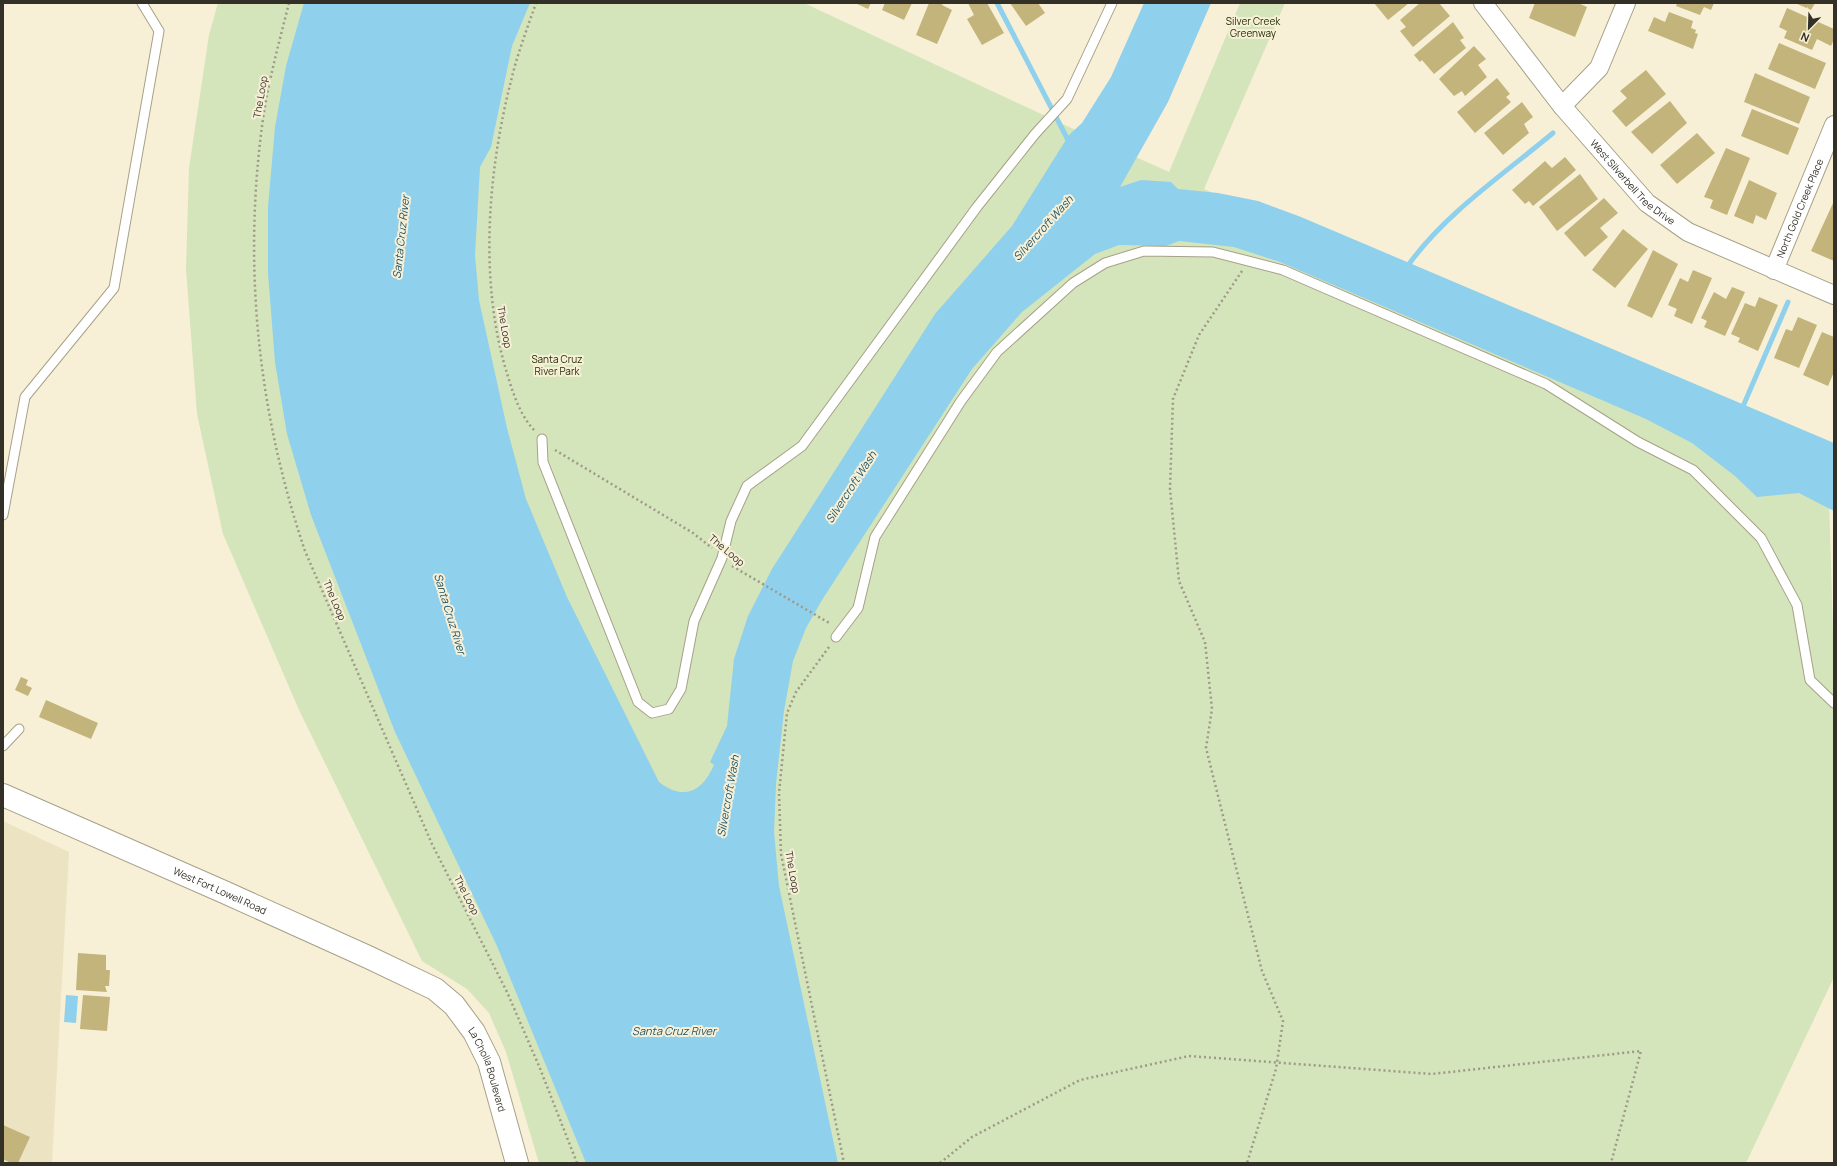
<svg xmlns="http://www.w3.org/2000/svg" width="1837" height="1166" font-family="Manrope,sans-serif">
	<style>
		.built { fill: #ece3c2 }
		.green { fill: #d4e4bb }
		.water { fill: #8fd0ed }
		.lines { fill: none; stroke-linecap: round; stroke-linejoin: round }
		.stream { stroke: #8fd0ed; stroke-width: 5 }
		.building { fill: #c3b47b }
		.service-casing { stroke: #a7a189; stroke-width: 11 }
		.minor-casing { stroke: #a7a189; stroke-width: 20 }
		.tertiary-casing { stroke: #a7a189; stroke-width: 24 }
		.path { stroke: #9f9987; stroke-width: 2.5; stroke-dasharray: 2 3; stroke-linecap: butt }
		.service { stroke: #fff; stroke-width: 9 }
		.minor { stroke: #fff; stroke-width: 18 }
		.tertiary { stroke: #fff; stroke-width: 22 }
		.labels { text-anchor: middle; stroke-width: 4; stroke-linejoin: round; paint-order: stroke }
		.park-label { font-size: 10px; fill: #243007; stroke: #f7f0d6 }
		.street-label { font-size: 10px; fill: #333027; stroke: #f7f0d6 }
		.water-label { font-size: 11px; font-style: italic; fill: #1f5368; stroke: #f7f0d6 }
	</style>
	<rect width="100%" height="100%" fill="#f7f0d6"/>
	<path class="built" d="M3,821L69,852L52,1163H3Z"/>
	<path class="green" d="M218,3H804L1069,127L1169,172L1240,3H1285L1204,189L1828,468L1834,664V977L1746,1163H539L506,1052L489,1013L467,989L422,961L299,710L223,534L197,414L186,269L189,168L209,35Z"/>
	<g class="water">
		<path d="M304,3H530L512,46L491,147L480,167L475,255L479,300L507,428L526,499L567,597L659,782C684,801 702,792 714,765L710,762L727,726L734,659L748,616L772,569L935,314L1012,226L1069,135L1082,123L1111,77L1144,3H1211L1168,102L1120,187L1141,180L1171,182L1178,189L1218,193L1258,201L1301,217L1834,443V511L1799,493L1757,497L1735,476L1692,443L1646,419L1280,262L1234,247L1179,241L1166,246L1119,245L1095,254L1022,312L972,369L822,600L806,628L793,661L784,711L776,784L774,832L779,886L838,1163H586L497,946L395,732L311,515L287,434L275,362L268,273V207L275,127L286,66Z"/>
		<path d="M66,995L78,996L76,1023L64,1022Z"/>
	</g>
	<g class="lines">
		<g class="stream">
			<path d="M997,3L1069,142"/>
			<path d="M1407,267C1443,215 1504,174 1553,133"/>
			<path d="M1741,411L1788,302"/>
		</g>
	</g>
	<g class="building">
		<path d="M855,3H871L868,9Z"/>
		<path d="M885,3H912L904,20L882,10Z"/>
		<path d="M929,3H943L942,5L952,10L937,44L916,35Z"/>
		<path d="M968,3H987L1004,33L982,45L967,19L974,15Z"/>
		<path d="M1010,3H1038L1045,13L1026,26Z"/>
		<path d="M1374,3H1409L1388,20Z"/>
		<path d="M1420,3H1439L1450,16L1413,47L1400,31L1406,27L1400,20Z"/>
		<path d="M1535,3H1578L1587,7L1575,37L1529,18Z"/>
		<path d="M1677,3H1714L1711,10L1704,7L1700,15L1676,6Z"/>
		<path d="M1795,3H1815L1811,10Z"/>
		<path d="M1787,8L1834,29V39L1831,46L1817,39L1812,50L1784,38L1787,31L1779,27Z"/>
		<path d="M1669,12L1693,21L1691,28L1696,30L1695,33L1698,34L1693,49L1648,31L1654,17L1665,22Z"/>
		<path d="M1453,22L1464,38L1460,40L1466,48L1434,74L1422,60L1420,62L1414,55Z"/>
		<path d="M1779,43L1826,63L1815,89L1768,69Z"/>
		<path d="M1474,46L1486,59L1478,65L1487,77L1465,96L1462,91L1454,96L1439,79Z"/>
		<path d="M1646,70L1666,94L1626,127L1612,111L1627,98L1620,91Z"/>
		<path d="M1755,73L1810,97L1799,124L1744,102Z"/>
		<path d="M1497,78L1510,94L1506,97L1511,102L1475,133L1457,112Z"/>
		<path d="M1670,101L1687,123L1652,154L1631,132Z"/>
		<path d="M1522,102L1533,117L1524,124L1529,133L1503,155L1484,133Z"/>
		<path d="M1752,109L1799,128L1788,155L1741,136Z"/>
		<path d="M1697,133L1715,153L1677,184L1660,165Z"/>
		<path d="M1726,148L1750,158L1727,215L1710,208L1713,200L1704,197Z"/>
		<path d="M1565,157L1576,170L1533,206L1529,201L1525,204L1512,190L1545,161L1552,168Z"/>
		<path d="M1580,174L1598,199L1557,231L1539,207Z"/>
		<path d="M1749,180L1777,193L1766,220L1756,215L1753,224L1734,216Z"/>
		<path d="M1604,198L1618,213L1600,228L1608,237L1585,257L1564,233Z"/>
		<path d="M1834,201V261L1811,251Z"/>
		<path d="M1623,229L1648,249L1615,288L1592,270Z"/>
		<path d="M1653,250L1678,264L1652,318L1627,306Z"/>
		<path d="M1693,270L1712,278L1692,324L1674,316L1677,309L1668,305L1680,278L1688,282Z"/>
		<path d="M1732,287L1745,292L1725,336L1704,327L1707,321L1701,318L1714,292L1726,299Z"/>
		<path d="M1759,297L1778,305L1758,351L1738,342L1740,338L1731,334L1745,303L1755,307Z"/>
		<path d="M1798,317L1817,325L1799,368L1774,358L1786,329L1792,331Z"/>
		<path d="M1822,332L1834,337V372L1828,386L1803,375Z"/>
		<path d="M21,677L28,680L26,685L32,688L28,696L15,690Z"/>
		<path d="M46,700L98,723L91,739L39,717Z"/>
		<path d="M78,953L106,955V970H110L109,986H105L107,992L76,990Z"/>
		<path d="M83,995L110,997L107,1031L80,1029Z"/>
		<path d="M3,1125L30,1137L18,1163H11L3,1159Z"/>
	</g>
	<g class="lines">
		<g class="service-casing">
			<g id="service">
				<path d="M542,439L543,462L638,702L652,713L669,709L681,689L694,621L722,558L731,521L747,486L802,446L977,207L1035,134L1067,99L1112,3"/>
				<path d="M3,515L25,397L114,288L159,31L142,3"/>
				<path d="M836,637L858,608L875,537L961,401L997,352L1073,283L1105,263L1144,251L1213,252L1283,270L1546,384L1638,442L1693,470L1761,538L1797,605L1810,680L1834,703"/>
				<path d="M3,746L19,729"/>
			</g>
		</g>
		<g class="minor-casing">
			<g id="minor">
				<path id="s1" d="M1483,3L1562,106L1647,203L1688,232L1834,295"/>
				<path d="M1562,106L1599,68L1626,3"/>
				<path id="s2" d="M1774,270L1834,125"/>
			</g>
		</g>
		<g class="tertiary-casing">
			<g id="tertiary">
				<path id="s3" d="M3,795L224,892L368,957L435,989L454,1005L474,1032L489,1062L517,1163"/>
			</g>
		</g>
		<g class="path">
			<path d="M289,3C280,39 270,75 264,112C242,261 257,409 305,551L432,844L507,992L539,1066L577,1163"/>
			<path d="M1242,271L1199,335L1173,399L1170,489L1179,581L1205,642L1212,709L1206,748L1262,971L1283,1021L1276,1069L1247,1163"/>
			<path d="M534,430C519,414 512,390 506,370C479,280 488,171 511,81C517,55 527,29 536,3"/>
			<path d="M555,450L693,533L712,548"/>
			<path d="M732,566L831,624"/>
			<path d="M829,647L796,692L787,713L779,793L781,854L844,1163"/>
			<path d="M940,1163L972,1137L1080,1080L1189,1056L1432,1074L1641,1051L1611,1163"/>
		</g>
		<use href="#service" class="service"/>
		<use href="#minor" class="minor"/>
		<use href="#tertiary" class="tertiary"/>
	</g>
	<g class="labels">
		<g class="park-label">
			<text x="1253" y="25">Silver Creek<tspan x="1253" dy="12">Greenway</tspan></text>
			<text x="557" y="363">Santa Cruz<tspan x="557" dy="12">River Park</tspan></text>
		</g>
		<g class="street-label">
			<text transform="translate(260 97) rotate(-80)" y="4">The Loop</text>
			<text dy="4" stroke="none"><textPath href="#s1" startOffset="234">West Silverbell Tree Drive</textPath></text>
			<text dy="4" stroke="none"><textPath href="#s2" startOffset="67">North Gold Creek Place</textPath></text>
			<text transform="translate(505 327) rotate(80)" y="4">The Loop</text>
			<text transform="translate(727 550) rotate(40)" y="4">The Loop</text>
			<text transform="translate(335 600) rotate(67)" y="4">The Loop</text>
			<text transform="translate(793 872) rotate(80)" y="4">The Loop</text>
			<text dy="4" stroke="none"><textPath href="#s3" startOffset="237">West Fort Lowell Road</textPath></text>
			<text transform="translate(467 895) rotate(63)" y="4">The Loop</text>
			<text dy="4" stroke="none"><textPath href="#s3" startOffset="572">La Cholla Boulevard</textPath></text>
		</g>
		<g class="water-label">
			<text transform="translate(1043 228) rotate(-48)" y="4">Silvercroft Wash</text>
			<text transform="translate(401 237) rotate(-84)" y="4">Santa Cruz River</text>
			<text transform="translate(851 487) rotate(-57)" y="4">Silvercroft Wash</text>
			<text transform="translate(450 614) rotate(73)" y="4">Santa Cruz River</text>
			<text transform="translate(728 796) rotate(-80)" y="4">Silvercroft Wash</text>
			<text x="674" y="1035">Santa Cruz River</text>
		</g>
	</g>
	<rect width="1837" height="1166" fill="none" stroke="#333027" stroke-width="8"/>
	<g transform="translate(1809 28) rotate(203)" stroke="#f7f0d6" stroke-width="3" paint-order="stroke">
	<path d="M0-3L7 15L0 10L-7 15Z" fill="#333027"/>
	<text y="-6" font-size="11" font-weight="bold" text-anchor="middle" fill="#333027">N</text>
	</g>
</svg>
